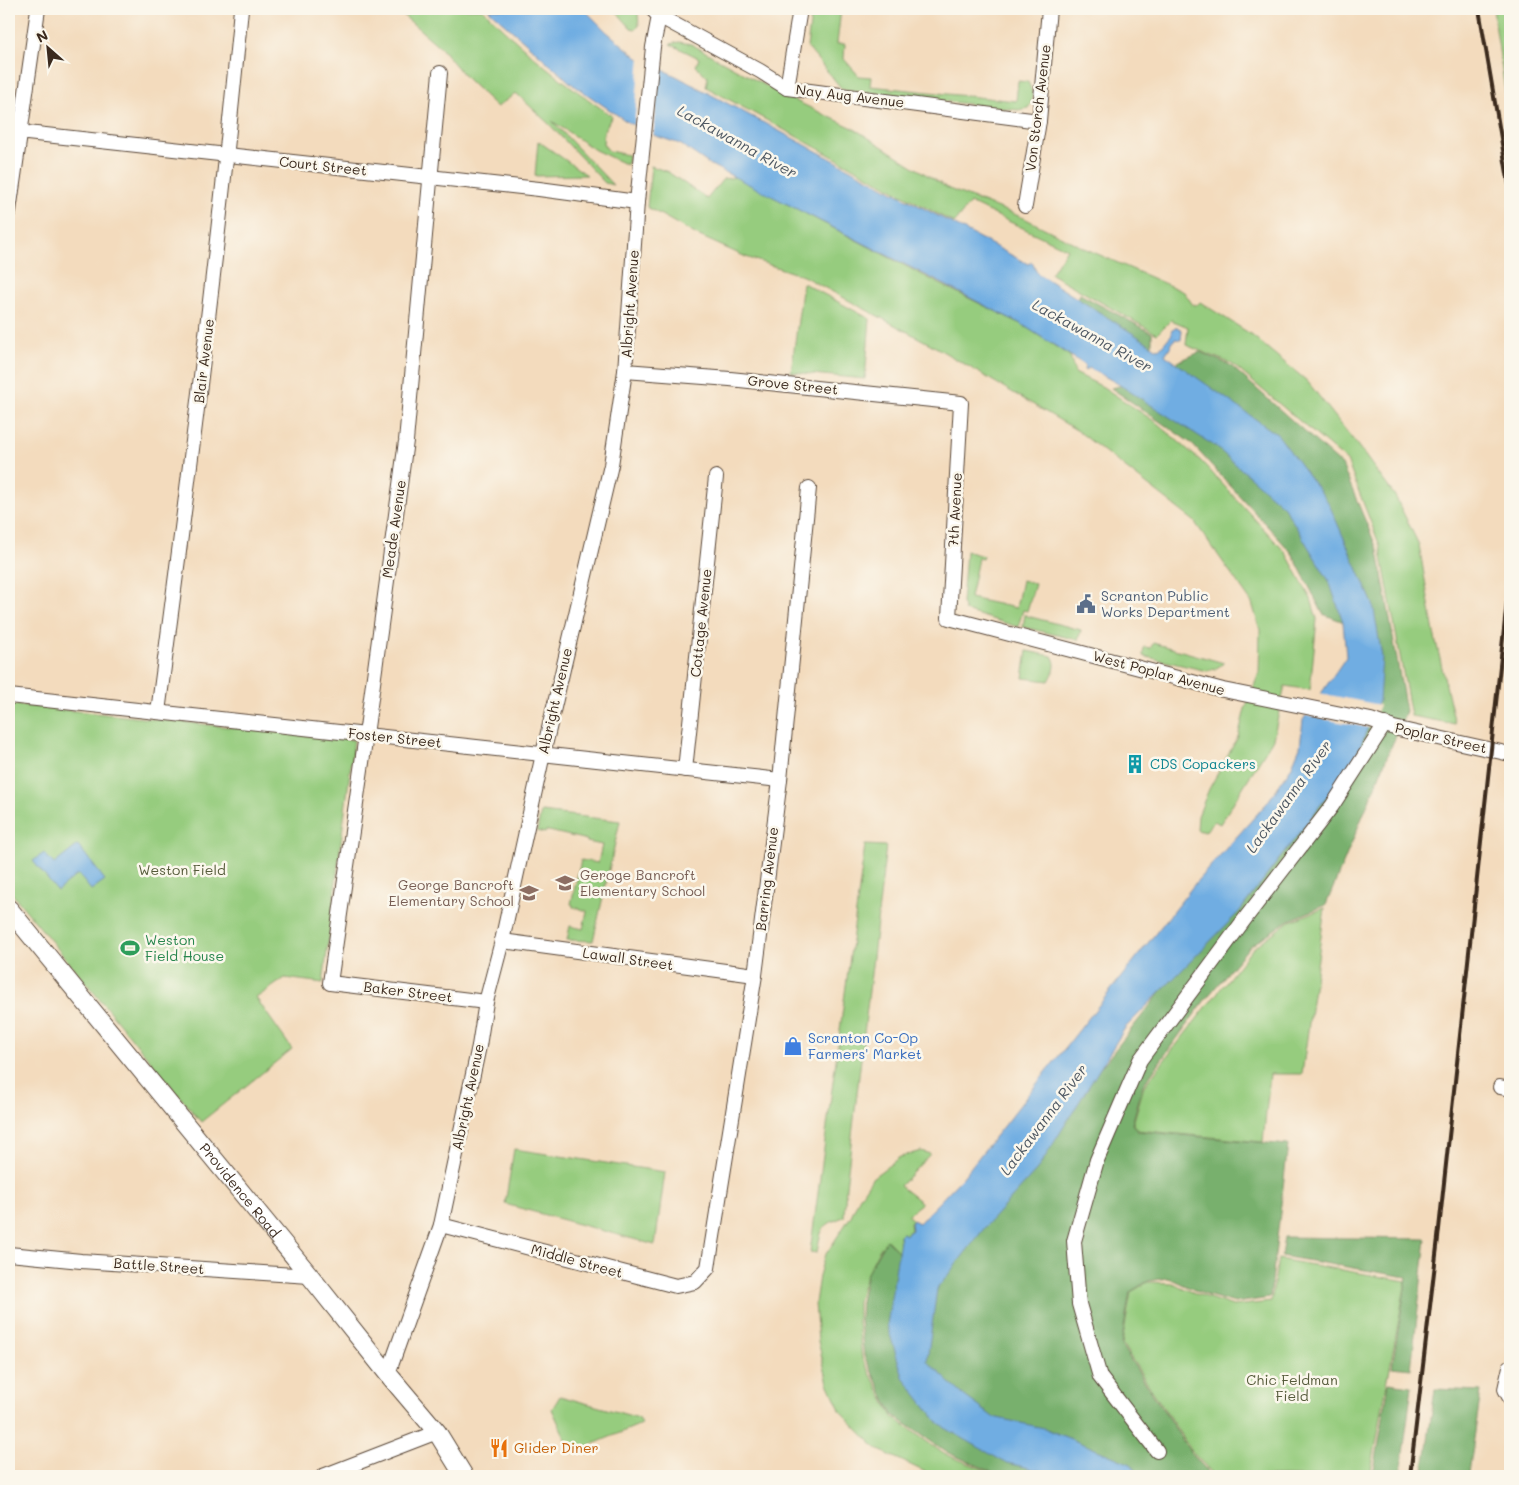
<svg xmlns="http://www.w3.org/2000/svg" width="1519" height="1485" font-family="Mali,sans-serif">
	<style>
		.green { fill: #96cc7e; stroke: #687b4e }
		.forest { fill: #78b06d; stroke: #5a6d46 }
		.water { fill: #70ade2; stroke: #566c80 }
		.pier { fill: #f3dbbd }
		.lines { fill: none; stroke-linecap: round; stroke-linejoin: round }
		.minor-casing { stroke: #574536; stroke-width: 16 }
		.major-casing { stroke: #574536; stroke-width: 20 }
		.minor { stroke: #fff; stroke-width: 14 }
		.major { stroke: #fff; stroke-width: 18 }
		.rail { stroke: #3b2a1e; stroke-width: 4 }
		.labels { text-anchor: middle; stroke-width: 5; stroke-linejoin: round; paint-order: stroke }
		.street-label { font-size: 14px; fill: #3b2a1e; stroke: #fbf7ec }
		.service-label { font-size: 14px; fill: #4e5e75; stroke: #fbf7ec; text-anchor: start }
		.culture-label { font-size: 14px; fill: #0d838f; stroke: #fbf7ec; text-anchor: start }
		.park-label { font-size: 14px; fill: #565b3b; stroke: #fbf7ec }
		.education-label { font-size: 14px; fill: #785e54; stroke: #fbf7ec; text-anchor: start }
		.leisure-label { font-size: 14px; fill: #27864d; stroke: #fbf7ec; text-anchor: start }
		.shop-label { font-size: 14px; fill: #366cbe; stroke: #fbf7ec; text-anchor: start }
		.food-label { font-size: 14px; fill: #c56008; stroke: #fbf7ec; text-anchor: start }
		.water-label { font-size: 15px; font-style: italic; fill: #4e5863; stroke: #fbf7ec }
	</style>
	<rect width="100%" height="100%" fill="#fbf7ec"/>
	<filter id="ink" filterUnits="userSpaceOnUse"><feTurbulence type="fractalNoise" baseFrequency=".02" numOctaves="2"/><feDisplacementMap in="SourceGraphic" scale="10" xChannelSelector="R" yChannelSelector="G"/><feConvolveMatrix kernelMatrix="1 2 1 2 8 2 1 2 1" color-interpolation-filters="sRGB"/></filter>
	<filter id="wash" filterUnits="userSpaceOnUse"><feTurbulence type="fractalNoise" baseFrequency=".0096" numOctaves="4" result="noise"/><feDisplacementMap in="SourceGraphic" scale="20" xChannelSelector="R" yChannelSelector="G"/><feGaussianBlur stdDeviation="1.12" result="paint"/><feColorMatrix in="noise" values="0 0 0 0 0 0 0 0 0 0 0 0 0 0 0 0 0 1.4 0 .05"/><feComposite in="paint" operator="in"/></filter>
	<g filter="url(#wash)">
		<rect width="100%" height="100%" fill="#f3dbbd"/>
		<g class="green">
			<path d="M396,9H483C522,50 565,84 612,116L604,131L603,144L609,151L628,155L627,165L595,150L552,121L613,185L605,183L550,125L516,93L497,107L468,80L441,48Z"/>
			<path d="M614,9H634L638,13L639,26L635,29L631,28Z"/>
			<path d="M812,9H841L837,44H845L844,59L859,76L871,77L870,86L1016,101L1018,81L1028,82C1033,92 1035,99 1028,108L1018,110L842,89L807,47Z"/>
			<path d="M1493,9H1510V126Z"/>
			<path d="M679,42L691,44L779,93L853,128L949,189L1024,218L1084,248L1184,292L1193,305H1197L1200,302L1249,333L1307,381L1355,442L1395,496L1419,545L1434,633L1455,724L1411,716L1380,546L1347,461L1232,364L1186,345L1188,327L1171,320L1157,334L1051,274L1067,249L970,203L954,223L706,87L708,77L696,66L699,58L670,44Z"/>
			<path d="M538,141L587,175L535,176Z"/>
			<path d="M651,166L668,172L707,199L723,179L736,177L936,282L1021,324L1070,356L1075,373L1103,387L1157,423L1202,462L1286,553L1311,599L1317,619L1310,690L1285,686L1273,739L1220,824L1214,821L1205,832L1197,830L1198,816L1209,789L1238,737L1245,709L1259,673L1260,630L1252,603L1194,521L1078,431L932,345L803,276L746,257L695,234L647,207Z"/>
			<path d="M803,283L870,319L865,379L791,372Z"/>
			<path d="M966,551L983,556L982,559L978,558L970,598L1016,608L1022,580L1035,584L1027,611L1023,610L1018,627L965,611L962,603Z"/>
			<path d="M1025,614L1027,616L1081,630L1078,640L1023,627Z"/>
			<path d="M1153,643L1224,663L1215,669L1207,671L1143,656L1144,647L1151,648Z"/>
			<path d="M1027,651L1052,656C1058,665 1054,672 1049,681L1023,678Z"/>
			<path d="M9,704L354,740L323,983L285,978L256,998L292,1049L201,1122L9,890Z"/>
			<path d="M541,812L620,821L593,941L567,940L570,926L583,929L587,911L573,907V905L571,904L581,860L598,863L602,845L587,842V840L549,831H546L545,833L537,831Z"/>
			<path d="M865,845L886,846L846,1187L844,1217C820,1225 821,1230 817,1253L810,1252Z"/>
			<path d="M1325,908L1302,1074H1270L1263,1142L1137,1130L1133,1124L1144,1086L1252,949L1288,922Z"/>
			<path d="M514,1149L665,1172L655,1245L505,1204Z"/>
			<path d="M921,1151L930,1154L900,1186L922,1203L907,1215L913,1220L910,1223L911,1230L905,1235L902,1233L899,1235L900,1253L887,1240L879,1250L867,1273L858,1301V1322L862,1358L893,1417L944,1454L1000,1476H934L877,1449L841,1412L828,1383L818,1341L815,1303L819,1276L824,1257L851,1216L859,1198L872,1178L900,1157Z"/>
			<path d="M1278,1259L1406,1281L1370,1476H1215L1192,1452L1122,1344L1131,1292L1148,1282L1172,1283L1197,1294L1233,1306L1271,1302Z"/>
			<path d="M560,1396L639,1418L641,1424L572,1453L552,1409Z"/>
		</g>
		<g class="forest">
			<path d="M1080,294L1152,333V347L1075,306Z"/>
			<path d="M1200,352L1230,365L1342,465L1378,551L1406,711L1326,905L1287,921L1249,947L1205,1000L1143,1085L1132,1124L1137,1131L1288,1145L1270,1298L1235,1303L1203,1294L1169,1278L1148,1281L1130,1292L1121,1345L1191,1453L1212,1476H1002L946,1452L893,1415L864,1356L860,1320L861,1301L867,1273L886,1240L901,1254L1087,1085L1259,868L1362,629L1323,614L1292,553L1191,443L1111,388L1124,385Z"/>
			<path d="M1284,1237L1426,1239L1411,1369L1392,1367L1407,1277L1281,1256Z"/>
			<path d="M1389,1383L1412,1386L1400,1476H1373Z"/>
			<path d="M1435,1389L1481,1391L1469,1473L1454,1474L1449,1476H1423Z"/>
		</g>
		<g class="water">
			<path d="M488,9H584L607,32L638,58L678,77L1028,264L1032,262L1037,273L1156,348L1159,349L1172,334L1171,331L1177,327L1182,330L1181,340L1175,339L1165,355L1278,435L1328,502L1373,604L1382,657L1379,701L1354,761L1239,912L1125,1028L1037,1170L986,1226L937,1289L927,1361L962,1394L993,1417L1044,1428L1088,1446L1131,1464L1141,1476H1060L1004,1462L940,1425L903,1377L887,1325L900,1240L899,1235L902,1233L905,1235L912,1230L911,1223L913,1220L919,1223L963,1177L1197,881L1267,803L1291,768L1300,747L1303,720L1346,657L1343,622L1329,581L1284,507L1216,447L1115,382L1089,368L1085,371L1084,370L1085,365L1021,324L709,164L680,144L656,136L629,123L572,84Z"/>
			<path d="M78,845L105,880L91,890L78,874L57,891L33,861L44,853L54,864Z"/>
		</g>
		<g class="pier">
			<path d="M640,56L660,66L653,138L634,128Z"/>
			<path d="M1319,693L1380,705L1370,728L1303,715Z"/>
		</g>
	</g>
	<g filter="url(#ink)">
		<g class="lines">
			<g class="minor-casing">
				<g id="minor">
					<path d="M652,9L659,16L760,71L787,88L1039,121"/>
					<path d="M440,73L406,441L366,735L330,983L486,1002"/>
					<path d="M787,88L800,9"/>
					<path d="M9,131L539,189L637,202"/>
					<path d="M1025,206L1039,121L1049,9"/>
					<path d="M9,211L38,9"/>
					<path d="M625,371L730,379L961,403L949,618L1223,690L1371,720L1394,728L1510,754"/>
					<path d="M9,696L780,780"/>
					<path d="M158,712C189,478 219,244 241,9"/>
					<path d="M685,770L716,477"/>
					<path d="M502,941L755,975"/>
					<path d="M1500,1087L1510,1089"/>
					<path d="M441,1225L676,1286L695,1282L708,1268L755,975L780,780L809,488"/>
					<path d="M9,1254L81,1261L310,1276"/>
					<path d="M1510,1367L1505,1389L1510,1398"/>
					<path d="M388,1374L441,1225L479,1046L486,1002L502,941L543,754L611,465L625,371L637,202L653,47L659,16"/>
					<path d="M1157,1451L1100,1377L1079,1304L1074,1241L1097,1160L1140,1060L1247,916L1332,806L1385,724"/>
					<path d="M323,1476L437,1432"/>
				</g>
			</g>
			<g class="major-casing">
				<g id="major">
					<path id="s1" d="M9,909L310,1276L388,1374L437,1432L464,1476"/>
				</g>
			</g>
			<use href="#minor" class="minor"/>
			<use href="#major" class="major"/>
			<g class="rail">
				<path d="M1479,9L1510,191"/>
				<path d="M1410,1476L1438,1238L1510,574"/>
			</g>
		</g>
	</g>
	<defs>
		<g id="civic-bare" transform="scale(1.5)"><path d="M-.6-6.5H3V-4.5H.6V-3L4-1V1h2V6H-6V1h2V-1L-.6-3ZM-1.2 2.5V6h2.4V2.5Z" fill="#5c6f8a" stroke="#fbf7ec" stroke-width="2.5" paint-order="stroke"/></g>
		<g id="building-bare" transform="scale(1.5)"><path d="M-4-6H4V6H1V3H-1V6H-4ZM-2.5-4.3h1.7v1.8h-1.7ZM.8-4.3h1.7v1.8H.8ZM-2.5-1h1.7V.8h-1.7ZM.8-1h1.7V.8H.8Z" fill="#0f9aa8" stroke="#fbf7ec" stroke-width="2.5" paint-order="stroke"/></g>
		<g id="school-bare" transform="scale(1.5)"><path d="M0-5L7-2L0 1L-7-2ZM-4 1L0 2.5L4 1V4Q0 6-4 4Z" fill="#8d6e63" stroke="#fbf7ec" stroke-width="2.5" paint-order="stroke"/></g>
		<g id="stadium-bare" transform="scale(1.5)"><path d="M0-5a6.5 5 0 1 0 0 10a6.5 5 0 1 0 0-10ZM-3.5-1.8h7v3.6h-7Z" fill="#2e9e5b" stroke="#fbf7ec" stroke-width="2.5" paint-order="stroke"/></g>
		<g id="shop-bare" transform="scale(1.5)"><path d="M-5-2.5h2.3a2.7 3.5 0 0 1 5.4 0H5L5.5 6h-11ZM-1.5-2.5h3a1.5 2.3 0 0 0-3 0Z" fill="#3f7fe0" stroke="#fbf7ec" stroke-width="2.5" paint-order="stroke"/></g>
		<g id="restaurant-bare" transform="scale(1.5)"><path d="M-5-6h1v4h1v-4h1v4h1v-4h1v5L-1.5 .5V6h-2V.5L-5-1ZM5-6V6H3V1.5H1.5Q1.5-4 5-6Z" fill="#e8710a" stroke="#fbf7ec" stroke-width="2.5" paint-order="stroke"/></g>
	</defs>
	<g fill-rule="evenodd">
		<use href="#civic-bare" x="1086" y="604"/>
		<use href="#building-bare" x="1135" y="764"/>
		<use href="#school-bare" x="565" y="883"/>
		<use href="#school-bare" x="529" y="893"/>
		<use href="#stadium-bare" x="130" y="948"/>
		<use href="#shop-bare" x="793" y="1046"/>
		<use href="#restaurant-bare" x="499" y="1448"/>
	</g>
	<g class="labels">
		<g class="street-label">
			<text transform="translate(850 96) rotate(7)" y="5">Nay Aug Avenue</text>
			<text transform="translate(1038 108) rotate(-83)" y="5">Von Storch Avenue</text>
			<text transform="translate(323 166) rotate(6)" y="5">Court Street</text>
			<text transform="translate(630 304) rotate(-86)" y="5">Albright Avenue</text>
			<text transform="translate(204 361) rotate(-83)" y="5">Blair Avenue</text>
			<text transform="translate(793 385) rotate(6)" y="5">Grove Street</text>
			<text transform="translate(955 510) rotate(-87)" y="5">7th Avenue</text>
			<text transform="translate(394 529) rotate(-82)" y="5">Meade Avenue</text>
			<text transform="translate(701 623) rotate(-84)" y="5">Cottage Avenue</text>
			<text transform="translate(1159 673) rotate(15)" y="5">West Poplar Avenue</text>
			<text transform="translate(555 701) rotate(-77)" y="5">Albright Avenue</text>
			<text transform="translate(395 738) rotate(6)" y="5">Foster Street</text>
			<text transform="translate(1441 738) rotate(13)" y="5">Poplar Street</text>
			<text transform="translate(767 879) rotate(-83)" y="5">Barring Avenue</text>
			<text transform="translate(628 959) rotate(8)" y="5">Lawall Street</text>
			<text transform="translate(408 992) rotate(7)" y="5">Baker Street</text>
			<text transform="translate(468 1097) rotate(-78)" y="5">Albright Avenue</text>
			<text dy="5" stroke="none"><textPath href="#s1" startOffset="364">Providence Road</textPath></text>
			<text transform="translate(577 1261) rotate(15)" y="5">Middle Street</text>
			<text transform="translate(159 1266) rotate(4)" y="5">Battle Street</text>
		</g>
		<g class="service-label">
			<text x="1101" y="601">Scranton Public<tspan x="1101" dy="16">Works Department</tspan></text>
		</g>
		<g class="culture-label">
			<text x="1150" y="769">CDS Copackers</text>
		</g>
		<g class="park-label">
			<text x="182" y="875">Weston Field</text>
			<text x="1292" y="1385">Chic Feldman<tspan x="1292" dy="16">Field</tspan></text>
		</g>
		<g class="education-label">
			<text x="580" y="880">Geroge Bancroft<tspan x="580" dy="16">Elementary School</tspan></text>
			<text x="514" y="890" text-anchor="end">George Bancroft<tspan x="514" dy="16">Elementary School</tspan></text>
		</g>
		<g class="leisure-label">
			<text x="145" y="945">Weston<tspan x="145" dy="16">Field House</tspan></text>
		</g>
		<g class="shop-label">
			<text x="808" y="1043">Scranton Co-Op<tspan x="808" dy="16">Farmers' Market</tspan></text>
		</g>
		<g class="food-label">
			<text x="514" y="1453">Glider Diner</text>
		</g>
		<g class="water-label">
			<text transform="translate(737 142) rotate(29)" y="5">Lackawanna River</text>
			<text transform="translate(1092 336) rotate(29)" y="5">Lackawanna River</text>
			<text transform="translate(1289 797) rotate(-54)" y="5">Lackawanna River</text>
			<text transform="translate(1044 1120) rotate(-53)" y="5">Lackawanna River</text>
		</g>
	</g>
	<rect width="1519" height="1485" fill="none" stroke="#fbf7ec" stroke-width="30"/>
	<g transform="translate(48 48) rotate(333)" stroke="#fbf7ec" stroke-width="4" paint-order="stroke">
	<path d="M0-4L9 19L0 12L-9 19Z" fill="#3b2a1e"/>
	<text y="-8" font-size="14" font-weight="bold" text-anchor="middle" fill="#3b2a1e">N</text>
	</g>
</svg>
